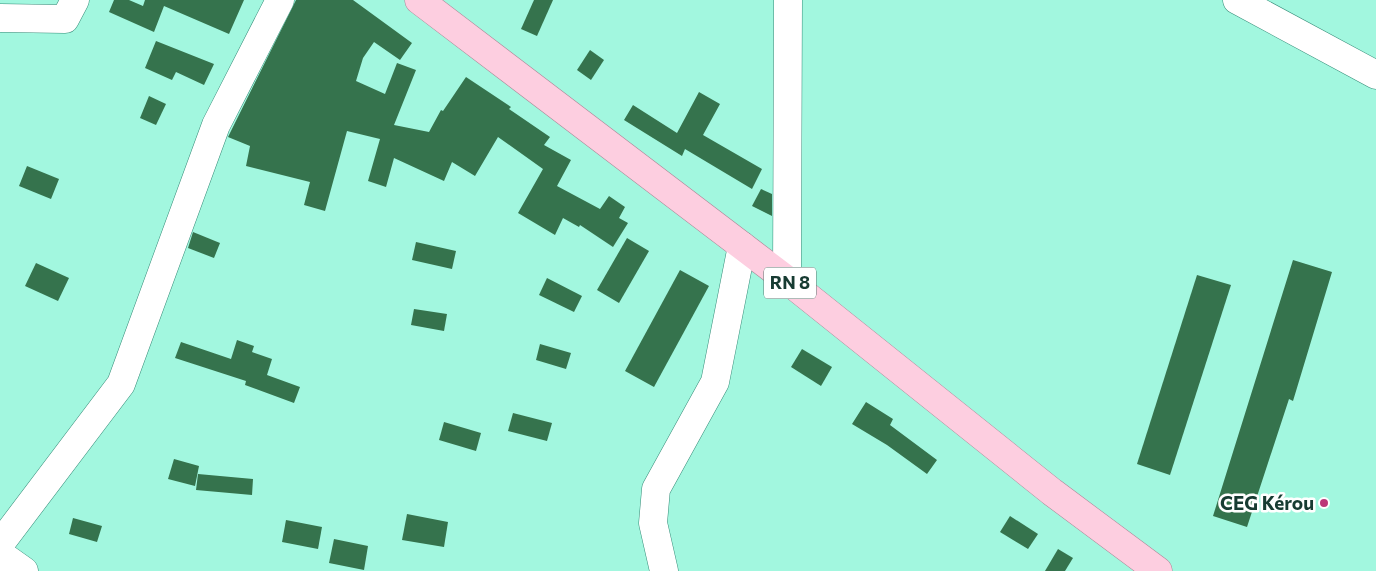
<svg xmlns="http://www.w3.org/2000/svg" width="1376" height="571" font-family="Commissioner,sans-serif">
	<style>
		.building { fill: #35734d }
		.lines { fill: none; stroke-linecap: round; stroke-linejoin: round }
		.minor-casing { stroke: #348b77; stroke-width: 29 }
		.major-casing { stroke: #ac8596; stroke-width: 29 }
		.minor { stroke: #fff; stroke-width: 28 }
		.major { stroke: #fdcee0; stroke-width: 28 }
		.poi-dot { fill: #bc3678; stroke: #fff; stroke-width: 2 }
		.labels { text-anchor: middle; stroke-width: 5; stroke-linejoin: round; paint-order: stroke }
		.shield { fill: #fff; stroke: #5d7670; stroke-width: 1 }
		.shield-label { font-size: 18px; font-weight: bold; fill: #173b32 }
		.poi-label { font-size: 19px; font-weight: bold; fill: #173b32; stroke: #fff; text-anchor: end }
	</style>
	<rect width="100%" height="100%" fill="#a2f7df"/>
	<g class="building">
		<path d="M114,0H129L143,6L145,0H244L229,34L164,6L154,32L109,12Z"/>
		<path d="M296,0H353L412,43L400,60L374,42L363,58L356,81L385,94L397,63L416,70L394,125L429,132L441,110L443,111L466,77L511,107L509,109L550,137L544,145L571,160L557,186L600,209L609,196L625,207L619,218L628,223L613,247L580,225L579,227L563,218L555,235L518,213L543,169L498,137L475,176L452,162L444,181L394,158L386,187L368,181L380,139L347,131L325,211L304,205L310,182L246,166L250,146L228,137Z"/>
		<path d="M534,0H553L537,36L521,29Z"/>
		<path d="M156,41L214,64L204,85L176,72L172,80L145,68Z"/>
		<path d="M590,50L604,60L591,80L577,70Z"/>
		<path d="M699,92L720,104L703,135L762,169L752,189L685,149L682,156L624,120L633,105L677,133Z"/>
		<path d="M149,96L166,104L156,125L140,118Z"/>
		<path d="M27,166L59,179L51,199L19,186Z"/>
		<path d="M761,189L772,194V216L752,206Z"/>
		<path d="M193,232L220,243L214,258L188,248Z"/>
		<path d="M627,238L649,251L619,303L597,290Z"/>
		<path d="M416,242L456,251L452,269L412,260Z"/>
		<path d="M1293,260L1332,272L1293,401L1289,399L1247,527L1213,516Z"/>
		<path d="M36,263L69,278L58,301L25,286Z"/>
		<path d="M680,270L709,286L654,387L625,371Z"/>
		<path d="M1197,275L1231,285L1170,475L1137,464Z"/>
		<path d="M547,278L582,296L574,312L539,295Z"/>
		<path d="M414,309L447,314L444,331L411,325Z"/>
		<path d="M237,340L254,346L252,352L272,359L267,375L300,387L294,403L245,385L246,381L175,358L181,342L231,359Z"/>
		<path d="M540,344L571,353L566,369L536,360Z"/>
		<path d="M802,349L832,367L821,386L791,367Z"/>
		<path d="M866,402L893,419L890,425L937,460L927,474L887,445L852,424Z"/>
		<path d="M513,413L552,423L547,441L508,431Z"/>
		<path d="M444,422L481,433L476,451L439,440Z"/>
		<path d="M174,459L199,466L195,486L168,479Z"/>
		<path d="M198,474L253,479L252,495L196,490Z"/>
		<path d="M407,514L448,522L444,547L402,540Z"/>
		<path d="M1010,516L1038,534L1028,549L1000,532Z"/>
		<path d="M73,518L102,526L97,542L69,534Z"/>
		<path d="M286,520L322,527L318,549L282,542Z"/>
		<path d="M334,539L368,546L364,570L329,563Z"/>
		<path d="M1058,549L1073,558L1065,571H1045Z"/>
	</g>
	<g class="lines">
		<g class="minor-casing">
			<g id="minor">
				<path d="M1237,0L1376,75"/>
				<path d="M0,18L65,19L75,0"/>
				<path d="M787,280L788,0"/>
				<path d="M0,544L121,384L216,125L280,0"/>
				<path d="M0,554L24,571"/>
				<path d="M664,571L653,523L656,489L715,382L742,246"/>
			</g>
		</g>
		<g class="major-casing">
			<path id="major" d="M419,0L787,280L1052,492L1158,571"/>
		</g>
		<use href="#minor" class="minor"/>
		<use href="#major" class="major"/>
	</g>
	<circle class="poi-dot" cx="1324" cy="503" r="5"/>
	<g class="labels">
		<rect class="shield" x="764" y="267.5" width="52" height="31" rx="4"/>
		<g class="shield-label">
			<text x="790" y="289">RN 8</text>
		</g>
		<g class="poi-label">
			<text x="1314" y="510">CEG Kérou</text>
		</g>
	</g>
</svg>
